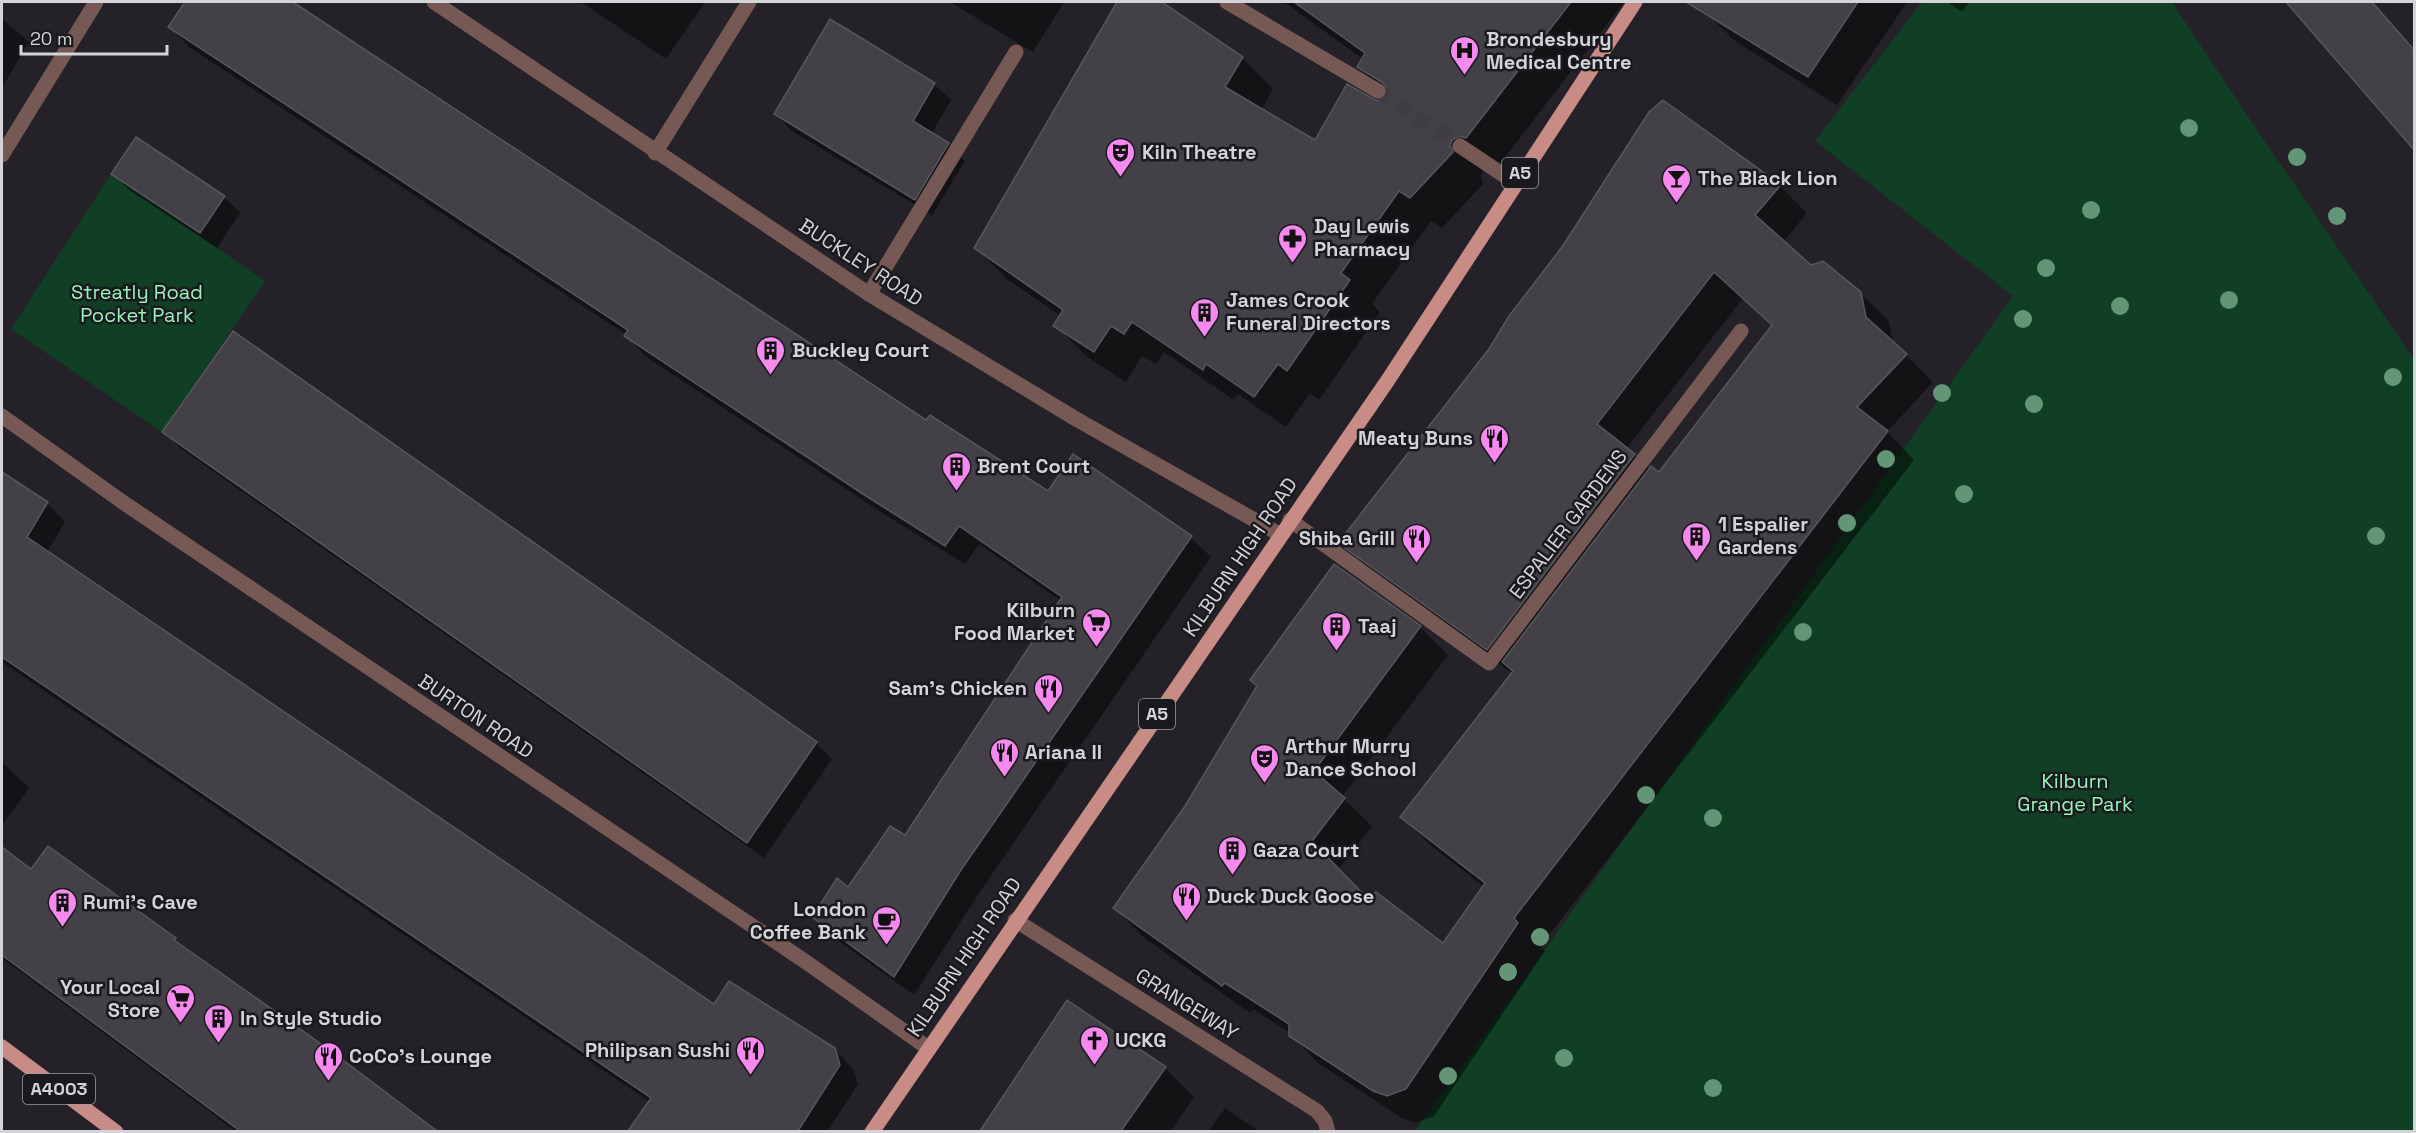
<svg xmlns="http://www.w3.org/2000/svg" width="2416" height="1133" font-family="'Space Grotesk',sans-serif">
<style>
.green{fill:#103f25}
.shadow{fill:#0007;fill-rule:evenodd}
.building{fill:#434147;stroke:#58565d;stroke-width:1.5}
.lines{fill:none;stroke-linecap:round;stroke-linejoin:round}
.minor-tunnel{stroke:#3e3d42;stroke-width:15;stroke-dasharray:15 8;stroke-linecap:butt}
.minor{stroke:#765855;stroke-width:15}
.major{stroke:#c98b85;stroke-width:15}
.tree{fill:#639577}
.labels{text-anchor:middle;stroke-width:5;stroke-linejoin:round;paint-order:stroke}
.shield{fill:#1a191e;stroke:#9c9ba0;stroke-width:1.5}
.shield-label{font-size:18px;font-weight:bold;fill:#d4d3d7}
.poi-label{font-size:20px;font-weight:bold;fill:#d4d3d7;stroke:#1a191e;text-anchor:start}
.street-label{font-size:20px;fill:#d4d3d7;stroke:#1a191e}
.park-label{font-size:20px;fill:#97f3b8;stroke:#1a191e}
</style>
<rect width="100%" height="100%" fill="#242228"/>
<g class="green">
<polygon points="1922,2 2172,2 2257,130 2414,359 2414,1131 1415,1131 2013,296 1815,141"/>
<polygon points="111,174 265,281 162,432 11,329"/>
</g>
<g class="shadow">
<polygon points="187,2 290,2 927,422 1048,493 1074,456 1191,538 1211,557 981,890 914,995 833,937 814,917 905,837 1061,601 979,544 965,564 887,516 645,356 627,335 189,47 170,27"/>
<polygon points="581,2 705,2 666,59"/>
<polygon points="950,2 1064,2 1033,52"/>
<polygon points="1119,2 1160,2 1242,58 1273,89 1261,110 1316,142 1388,97 1359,67 1363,59 1284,2 1624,2 1497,168 1492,167 1483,171 1481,178 1483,184 1442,228 1431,221 1372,304 1380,312 1319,400 1310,393 1286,427 1238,394 1234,400 1164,352 1156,364 1142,356 1126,382 1086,356 1055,325 1061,316 1007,279 976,248"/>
<polygon points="1712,2 1907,2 1837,105 1735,41 1705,12"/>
<polygon points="1947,2 1969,2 1962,12"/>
<polygon points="2288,2 2372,2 2414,50 2414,149"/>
<polygon points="2,19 29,42 2,88"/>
<polygon points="934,84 951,100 931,134 948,144 965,161 932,215 792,131 776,114"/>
<polygon points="113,174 224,197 240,213 217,248 129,190"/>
<path d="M1780,186l27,27 -24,29 28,24 49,27 29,28 4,22 40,39 -46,50 27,28 -374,487 5,4 -111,165 -18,7 -14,-5 -84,-55 -28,-30 -37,-24 -3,4 -108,-77 -27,-28 71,-101 148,-241 86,61 28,28 -106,142 30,29 -33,43 30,31 75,45 40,-58 -55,-43 -27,-27 111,-143 -138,-99 -28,-28zM1743,298l30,28 -113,148 -10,-4 -24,-21z"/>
<polygon points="164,432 816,743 832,759 764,858 180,448"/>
<polygon points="2,474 47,503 65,522 47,552 714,1006 834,1049 853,1069 858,1084 827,1132 630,1132 650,1102 2,662"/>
<polygon points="2,762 29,788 2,825"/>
<polygon points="2,848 32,871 49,848 439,1132 237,1132 2,958"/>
<polygon points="1067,1002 1165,1068 1194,1097 1170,1132 982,1132"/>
<polygon points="1225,1108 1260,1132 1208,1132"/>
</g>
<g class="building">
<polygon points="185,2 293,2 926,420 930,415 1048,491 1073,454 1192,536 961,870 894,977 812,917 837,878 848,887 890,826 905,835 1062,597 959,526 945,546 866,496 624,336 628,330 168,27"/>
<polygon points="1117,2 1162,2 1243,57 1225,87 1315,140 1347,84 1377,101 1386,96 1388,91 1383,83 1357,67 1365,53 1294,2 1571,2 1466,138 1460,136 1452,140 1450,146 1453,152 1410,198 1399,191 1341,273 1350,280 1287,371 1278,364 1254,397 1206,364 1203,370 1132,322 1124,334 1111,326 1094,352 1053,326 1063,310 974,248"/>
<polygon points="1686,2 1858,2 1808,77"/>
<polygon points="2286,2 2372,2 2415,51 2415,151"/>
<polygon points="830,19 935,83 913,121 949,143 915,200 774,114"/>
<polygon points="1663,100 1781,185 1755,215 1811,265 1823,261 1861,292 1866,317 1907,354 1857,407 1888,431 1514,918 1518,923 1406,1089 1387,1096 1373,1091 1289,1036 1289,1024 1225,983 1222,986 1113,908 1185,806 1257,686 1250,680 1334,564 1421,626 1314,771 1345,798 1312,841 1368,899 1376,892 1443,943 1485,883 1400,817 1513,671 1502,662 1651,466 1659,472 1772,325 1714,272 1597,424 1635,454 1487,650 1345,548 1349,543 1342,538 1489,349 1509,316 1562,247 1649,112"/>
<polygon points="136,137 225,196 200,233 111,174"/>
<polygon points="233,331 817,742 747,843 162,432"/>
<polygon points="2,472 48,502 27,537 714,1004 729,981 835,1048 840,1065 798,1131 628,1131 651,1098 2,657"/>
<polygon points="48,846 176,938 174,940 327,1048 437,1131 240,1131 2,955 2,847 31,869"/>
<polygon points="1067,1000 1166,1067 1121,1131 980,1131"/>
</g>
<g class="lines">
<polyline class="minor-tunnel" points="1378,91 1460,146"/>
<g class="minor">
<polyline points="434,2 869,294 1076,419 1281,535"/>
<polyline points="1227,2 1378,91"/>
<polyline points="1460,146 1514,182"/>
<polyline points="655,153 749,2"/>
<polyline points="2,155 96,2"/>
<polyline points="869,294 1016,52"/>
<polyline points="2,416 124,503 806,962 928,1048"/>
<polyline points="1290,520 1489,663 1741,331"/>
<polyline points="1015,920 1317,1111 1325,1121 1328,1132"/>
</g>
<g class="major">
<polyline points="2,1047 116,1132"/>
<polyline points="872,1132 1388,380 1635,2"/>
</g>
</g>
<g class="tree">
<circle cx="2189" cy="128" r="9"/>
<circle cx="2297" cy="157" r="9"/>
<circle cx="2091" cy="210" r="9"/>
<circle cx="2337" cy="216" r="9"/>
<circle cx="2046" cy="268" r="9"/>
<circle cx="2229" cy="300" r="9"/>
<circle cx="2120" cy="306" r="9"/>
<circle cx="2023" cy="319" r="9"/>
<circle cx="2393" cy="377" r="9"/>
<circle cx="1942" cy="393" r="9"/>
<circle cx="2034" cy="404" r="9"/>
<circle cx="1886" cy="459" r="9"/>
<circle cx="1964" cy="494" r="9"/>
<circle cx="1847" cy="523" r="9"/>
<circle cx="2376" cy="536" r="9"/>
<circle cx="1803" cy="632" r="9"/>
<circle cx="1646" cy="795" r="9"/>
<circle cx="1713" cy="818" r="9"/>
<circle cx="1540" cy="937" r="9"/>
<circle cx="1508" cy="972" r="9"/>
<circle cx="1564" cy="1058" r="9"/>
<circle cx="1448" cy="1076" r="9"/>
<circle cx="1713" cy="1088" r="9"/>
</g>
<defs>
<symbol id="hospital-pin" viewBox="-11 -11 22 30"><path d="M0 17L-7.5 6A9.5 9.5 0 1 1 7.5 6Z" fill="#f589ee" stroke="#1a191e"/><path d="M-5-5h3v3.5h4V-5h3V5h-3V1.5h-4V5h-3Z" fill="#111"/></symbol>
<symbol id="theatre-pin" viewBox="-11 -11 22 30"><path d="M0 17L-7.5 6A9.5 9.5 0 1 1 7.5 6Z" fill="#f589ee" stroke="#1a191e"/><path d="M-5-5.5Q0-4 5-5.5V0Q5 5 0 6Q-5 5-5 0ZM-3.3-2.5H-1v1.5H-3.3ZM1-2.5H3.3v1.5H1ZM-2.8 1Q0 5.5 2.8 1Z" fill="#111"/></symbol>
<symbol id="bar-pin" viewBox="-11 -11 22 30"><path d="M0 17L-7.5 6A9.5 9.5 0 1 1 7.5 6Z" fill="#f589ee" stroke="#1a191e"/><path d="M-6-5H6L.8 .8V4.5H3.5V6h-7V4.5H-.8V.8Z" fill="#111"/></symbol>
<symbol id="pharmacy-pin" viewBox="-11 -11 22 30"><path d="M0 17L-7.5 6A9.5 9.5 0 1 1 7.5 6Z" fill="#f589ee" stroke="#1a191e"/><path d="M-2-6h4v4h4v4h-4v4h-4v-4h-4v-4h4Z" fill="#111"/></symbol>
<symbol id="building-pin" viewBox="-11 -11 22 30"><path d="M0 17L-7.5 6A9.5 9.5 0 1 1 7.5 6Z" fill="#f589ee" stroke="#1a191e"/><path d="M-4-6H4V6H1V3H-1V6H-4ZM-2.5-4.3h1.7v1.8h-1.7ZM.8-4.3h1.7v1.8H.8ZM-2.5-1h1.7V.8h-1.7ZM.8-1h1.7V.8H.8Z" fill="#111"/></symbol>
<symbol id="restaurant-pin" viewBox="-11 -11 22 30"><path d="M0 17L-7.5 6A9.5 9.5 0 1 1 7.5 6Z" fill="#f589ee" stroke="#1a191e"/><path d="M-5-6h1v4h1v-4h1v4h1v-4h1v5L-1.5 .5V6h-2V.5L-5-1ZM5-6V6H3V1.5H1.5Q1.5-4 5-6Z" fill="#111"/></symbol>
<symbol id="supermarket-pin" viewBox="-11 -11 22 30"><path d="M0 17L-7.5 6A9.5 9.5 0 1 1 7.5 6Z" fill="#f589ee" stroke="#1a191e"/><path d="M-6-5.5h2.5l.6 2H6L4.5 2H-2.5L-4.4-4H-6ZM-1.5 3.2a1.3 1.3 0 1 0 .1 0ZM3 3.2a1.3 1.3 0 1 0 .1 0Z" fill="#111"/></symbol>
<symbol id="cafe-pin" viewBox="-11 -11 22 30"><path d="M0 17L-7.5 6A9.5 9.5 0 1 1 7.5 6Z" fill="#f589ee" stroke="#1a191e"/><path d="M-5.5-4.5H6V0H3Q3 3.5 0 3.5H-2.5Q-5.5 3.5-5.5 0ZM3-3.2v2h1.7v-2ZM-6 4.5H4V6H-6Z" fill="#111"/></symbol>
<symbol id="church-pin" viewBox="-11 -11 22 30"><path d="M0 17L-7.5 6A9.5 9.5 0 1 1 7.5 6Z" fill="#f589ee" stroke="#1a191e"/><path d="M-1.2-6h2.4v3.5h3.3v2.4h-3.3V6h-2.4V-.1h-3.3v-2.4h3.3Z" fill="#111"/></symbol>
</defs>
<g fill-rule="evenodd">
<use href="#hospital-pin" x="1448" y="34" width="33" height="45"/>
<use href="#theatre-pin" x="1104" y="136" width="33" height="45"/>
<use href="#bar-pin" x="1660" y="162" width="33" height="45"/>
<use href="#pharmacy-pin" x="1276" y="222" width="33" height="45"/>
<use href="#building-pin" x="1188" y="296" width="33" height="45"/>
<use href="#building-pin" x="754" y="334" width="33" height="45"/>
<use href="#restaurant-pin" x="1478" y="422" width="33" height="45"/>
<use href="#building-pin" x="940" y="450" width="33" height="45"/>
<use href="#building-pin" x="1680" y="520" width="33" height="45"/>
<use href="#restaurant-pin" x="1400" y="522" width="33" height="45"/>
<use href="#supermarket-pin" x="1080" y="606" width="33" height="45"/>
<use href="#building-pin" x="1320" y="610" width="33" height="45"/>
<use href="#restaurant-pin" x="1032" y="672" width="33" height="45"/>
<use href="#restaurant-pin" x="988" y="736" width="33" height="45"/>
<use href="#theatre-pin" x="1248" y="742" width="33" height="45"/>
<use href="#building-pin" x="1216" y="834" width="33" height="45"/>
<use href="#restaurant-pin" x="1170" y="880" width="33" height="45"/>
<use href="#building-pin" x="46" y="886" width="33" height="45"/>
<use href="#cafe-pin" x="870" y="904" width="33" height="45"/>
<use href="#supermarket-pin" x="164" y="982" width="33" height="45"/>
<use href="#building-pin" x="202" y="1002" width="33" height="45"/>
<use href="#church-pin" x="1078" y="1024" width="33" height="45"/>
<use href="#restaurant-pin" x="734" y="1034" width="33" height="45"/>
<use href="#restaurant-pin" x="312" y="1040" width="33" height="45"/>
</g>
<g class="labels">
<g class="shield">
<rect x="1502" y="158" width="36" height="30" rx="4.5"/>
<rect x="1139" y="699" width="36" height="30" rx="4.5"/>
<rect x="23" y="1074" width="72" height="30" rx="4.5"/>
</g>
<g class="shield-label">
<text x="1520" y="179">A5</text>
<text x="1157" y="720">A5</text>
<text x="59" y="1095">A4003</text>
</g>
<g class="poi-label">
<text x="1486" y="46">Brondesbury<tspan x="1486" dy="23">Medical Centre</tspan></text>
<text x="1142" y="159">Kiln Theatre</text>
<text x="1698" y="185">The Black Lion</text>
<text x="1314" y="233">Day Lewis<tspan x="1314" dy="23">Pharmacy</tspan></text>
<text x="1226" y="307">James Crook<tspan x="1226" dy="23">Funeral Directors</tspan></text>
<text x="792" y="357">Buckley Court</text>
<text x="1473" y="445" text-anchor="end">Meaty Buns</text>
<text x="977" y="473">Brent Court</text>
<text x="1718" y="531">1 Espalier<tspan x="1718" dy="23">Gardens</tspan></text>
<text x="1395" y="545" text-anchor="end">Shiba Grill</text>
<text x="1075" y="617" text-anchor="end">Kilburn<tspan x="1075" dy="23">Food Market</tspan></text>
<text x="1358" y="633">Taaj</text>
<text x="1027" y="695" text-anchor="end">Sam's Chicken</text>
<text x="1285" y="753">Arthur Murry<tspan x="1285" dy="23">Dance School</tspan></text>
<text x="1025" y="759">Ariana II</text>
<text x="1253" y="857">Gaza Court</text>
<text x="1207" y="903">Duck Duck Goose</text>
<text x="83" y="909">Rumi's Cave</text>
<text x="866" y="916" text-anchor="end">London<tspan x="866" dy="23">Coffee Bank</tspan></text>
<text x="160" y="994" text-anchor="end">Your Local<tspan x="160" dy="23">Store</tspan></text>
<text x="240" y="1025">In Style Studio</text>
<text x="1115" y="1047">UCKG</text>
<text x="730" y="1057" text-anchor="end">Philipsan Sushi</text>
<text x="349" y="1063">CoCo's Lounge</text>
</g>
<g class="street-label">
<text transform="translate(861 262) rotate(33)" y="7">BUCKLEY ROAD</text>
<text transform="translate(1568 524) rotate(-53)" y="7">ESPALIER GARDENS</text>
<text transform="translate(1240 557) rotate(-56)" y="7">KILBURN HIGH ROAD</text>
<text transform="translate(476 716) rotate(34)" y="7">BURTON ROAD</text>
<text transform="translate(964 957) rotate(-56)" y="7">KILBURN HIGH ROAD</text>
<text transform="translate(1187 1004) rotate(32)" y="7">GRANGEWAY</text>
</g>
<g class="park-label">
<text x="137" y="299">Streatly Road<tspan x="137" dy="23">Pocket Park</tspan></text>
<text x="2075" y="788">Kilburn<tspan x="2075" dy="23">Grange Park</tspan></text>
</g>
</g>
<rect width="2416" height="1133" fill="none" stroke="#d4d3d7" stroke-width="6"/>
<path d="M21 45v9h146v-9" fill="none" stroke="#d4d3d7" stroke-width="3"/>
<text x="30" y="45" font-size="18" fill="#d4d3d7" stroke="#1a191e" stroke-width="4.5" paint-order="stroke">20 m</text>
</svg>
